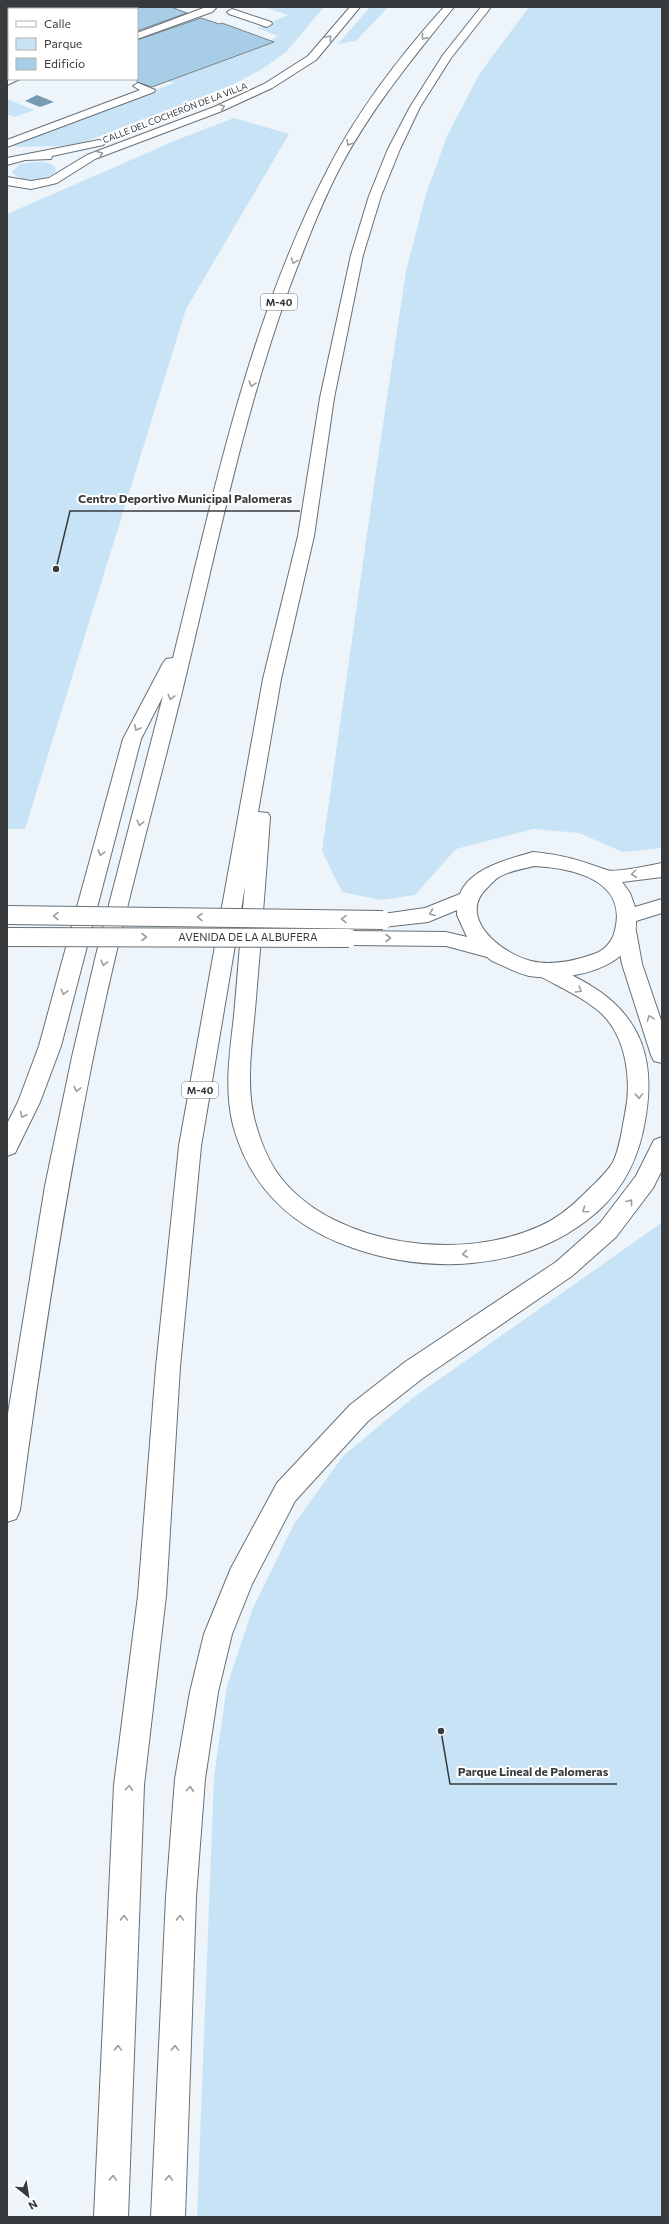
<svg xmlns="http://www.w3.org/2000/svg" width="669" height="2224" font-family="Commissioner,sans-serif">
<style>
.green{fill:#c7e3f5}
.water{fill:#779bb3}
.building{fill:#a8cee7;stroke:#7b8287}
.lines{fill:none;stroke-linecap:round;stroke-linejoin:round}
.street-casing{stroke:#697075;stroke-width:2}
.secondary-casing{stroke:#697075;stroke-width:2}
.primary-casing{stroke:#697075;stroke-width:2}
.highway-casing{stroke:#697075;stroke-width:2}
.street{fill:#fff;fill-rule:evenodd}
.secondary{fill:#fff;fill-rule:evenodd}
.primary{fill:#fff;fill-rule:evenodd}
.highway{fill:#fff;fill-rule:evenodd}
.primary-bridge-casing{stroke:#697075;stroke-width:20;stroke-linecap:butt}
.primary-bridge{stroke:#fff;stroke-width:18}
.oneway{stroke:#9c9d9e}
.labels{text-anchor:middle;stroke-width:4;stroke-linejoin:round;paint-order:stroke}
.far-street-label{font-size:9px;fill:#383b3d;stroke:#fff}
.shield{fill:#fff;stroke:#747677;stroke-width:1}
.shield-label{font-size:10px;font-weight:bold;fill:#383b3d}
.street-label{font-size:11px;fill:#383b3d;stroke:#fff}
.leader{fill:none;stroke:#383b3d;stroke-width:1.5}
.callout-dot{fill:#383b3d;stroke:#fff;stroke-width:1.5}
.callout-label{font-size:12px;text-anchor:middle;font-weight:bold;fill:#383b3d;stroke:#fff;stroke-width:4;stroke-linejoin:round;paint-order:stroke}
</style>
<rect width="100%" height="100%" fill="#edf5fb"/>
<g class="green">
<polygon points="263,7 324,7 286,52 264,68 232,85 84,142 63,146 15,147 12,145 174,83 168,81 261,46 278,36 257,28 288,15"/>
<polygon points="370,7 388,7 356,41 338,44"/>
<polygon points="529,7 662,7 662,848 623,852 579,833 533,829 456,849 415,895 381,900 342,892 322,851 374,485 406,271 426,194 447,136 480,73"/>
<polygon points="7,99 34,110 15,117 7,114"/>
<polygon points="234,118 289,134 186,309 25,829 7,829 7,214 179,139"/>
<path d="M34,162c8,0 20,-1 22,9 -8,10 -36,13 -44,1l8,-8z"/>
<polygon points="662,1218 662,2217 197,2217 214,1777 227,1686 253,1608 294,1524 343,1456 414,1397 660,1224"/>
</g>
<polygon class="water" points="37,95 54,102 40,107 25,101"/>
<g class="building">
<polygon points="137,7 171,7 187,13 137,31"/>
<polygon points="201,18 219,24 222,23 274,42 152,87 137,82 137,40"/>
</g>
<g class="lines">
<defs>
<g id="street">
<polygon points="206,7 217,7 212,12 137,39 137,33"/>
<polygon points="232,9 271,22 272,24 267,27 229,14 227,12"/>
<polygon points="7,78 20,79 7,85"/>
<polygon points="138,83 155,90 154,92 7,147 7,140 140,90 133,86"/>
</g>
<g id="secondary">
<polygon points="350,7 360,7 316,60 272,88 222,111 95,159 57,183 31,189 7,185 7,177 31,181 49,178 87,155 214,107 264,84 308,56"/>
<polygon points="99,140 103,141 105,143 103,145 52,156 51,159 25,160 7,165 7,158"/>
</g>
<path id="primary" d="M533,852c31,3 46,8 74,18 6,3 46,-5 55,-7v14l-40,5 8,11 5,14 27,-8v14l-26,8c2,49 -71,61 -107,55 -12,-3 -25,-10 -37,-15l-5,-4 -41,-11 -97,-1 -7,-2 -3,-5 3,-5 7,-2 97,1 21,5 -10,-22v-5l-29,12 -45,5 -7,-2 -3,-5 3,-5 49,-7 35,-14c10,-26 49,-35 73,-42zM534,866c37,2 94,13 81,64 -2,11 -11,21 -21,24 -20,7 -42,12 -63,7 -29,-7 -76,-44 -43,-74 3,-3 7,-8 11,-10 10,-6 24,-8 35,-11z"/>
<g id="highway">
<path d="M444,7h10c-40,50 -80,98 -111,155 -21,39 -37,82 -53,124 -48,132 -75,270 -108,406 -31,124 -65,246 -90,371 -30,148 -52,297 -72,447l-4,9 -9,3v-102l38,-234 27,-129 24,-102 67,-259 -22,43 -80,307 -21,56 -22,45 -3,6 -8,3v-32l11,-22 21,-56 84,-307 40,-76 3,-4 7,-1c41,-165 76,-339 156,-491 30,-58 71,-111 115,-160z"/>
<path d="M481,7h10l-40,51 -31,49 -20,42 -19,47 -18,59 -29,143 -20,138 -33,143 -23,133 10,1 2,4c-4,60 -9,121 -14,181 -3,41 -12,87 0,127 5,18 14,39 25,53 55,69 182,84 259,48 16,-7 31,-19 43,-31 10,-10 23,-21 30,-33 7,-14 9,-33 12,-48 7,-33 2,-76 -24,-101 -18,-16 -42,-26 -63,-38l-3,-5 3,-5 7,-2c13,3 24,11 36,17 63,34 77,83 62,151 -8,37 -26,67 -57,90 -66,50 -158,53 -233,27 -61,-21 -103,-60 -120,-123 -9,-36 -3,-74 1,-109 4,-43 7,-87 11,-130l-44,260 -21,221 -14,229 -22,189 -16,432h-34l20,-432 24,-189 18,-229 23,-221 84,-467 35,-143 22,-138 31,-143 18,-59 19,-47 22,-42 33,-52z"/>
<polygon points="626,924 633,926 636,931 642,964 662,1023 662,1063 654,1061 651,1055 622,964 616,931 619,926"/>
<polygon points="662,1137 662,1170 653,1188 616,1237 572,1276 423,1378 368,1421 295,1501 252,1584 232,1634 218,1692 205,1779 196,1897 185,2217 151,2217 166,1897 175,1779 190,1692 204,1634 231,1568 277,1483 350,1405 405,1362 556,1262 600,1223 636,1176 654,1140"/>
</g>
</defs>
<use href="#street" class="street-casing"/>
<use href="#secondary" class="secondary-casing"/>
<use href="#primary" class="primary-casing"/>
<use href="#highway" class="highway-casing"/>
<use href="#street" class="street"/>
<use href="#secondary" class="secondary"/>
<use href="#primary" class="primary"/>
<use href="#highway" class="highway"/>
<defs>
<g id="primary-bridge">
<polyline points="7,915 383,920"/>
<polyline points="7,937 349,938"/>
</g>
</defs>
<use href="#primary-bridge" class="primary-bridge-casing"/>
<use href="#primary-bridge" class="primary-bridge"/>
</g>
<defs><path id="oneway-chevron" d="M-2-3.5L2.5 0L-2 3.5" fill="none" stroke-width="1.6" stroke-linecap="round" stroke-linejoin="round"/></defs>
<g class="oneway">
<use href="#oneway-chevron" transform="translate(424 37) rotate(129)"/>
<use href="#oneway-chevron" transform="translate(329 38) rotate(-50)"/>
<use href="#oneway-chevron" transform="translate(222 107) rotate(-22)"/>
<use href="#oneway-chevron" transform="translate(349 143) rotate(122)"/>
<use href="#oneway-chevron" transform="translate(100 154) rotate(-21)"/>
<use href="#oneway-chevron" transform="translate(294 261) rotate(110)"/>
<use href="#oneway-chevron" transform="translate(252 384) rotate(106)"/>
<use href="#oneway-chevron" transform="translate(171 697) rotate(104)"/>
<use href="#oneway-chevron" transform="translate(137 728) rotate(118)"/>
<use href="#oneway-chevron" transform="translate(140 823) rotate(104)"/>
<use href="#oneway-chevron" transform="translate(101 853) rotate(105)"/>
<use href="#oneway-chevron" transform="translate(634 874) rotate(173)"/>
<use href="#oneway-chevron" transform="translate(432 913) rotate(159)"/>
<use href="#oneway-chevron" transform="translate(56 916) rotate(-179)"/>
<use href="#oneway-chevron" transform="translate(200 917) rotate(-179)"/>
<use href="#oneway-chevron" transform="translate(344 919) rotate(-179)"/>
<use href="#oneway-chevron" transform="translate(144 937)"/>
<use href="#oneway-chevron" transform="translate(388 938)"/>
<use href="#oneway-chevron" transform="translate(104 963) rotate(104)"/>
<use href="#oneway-chevron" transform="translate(579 990) rotate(30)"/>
<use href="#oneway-chevron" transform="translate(64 992) rotate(104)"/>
<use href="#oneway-chevron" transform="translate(650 1018) rotate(-109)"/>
<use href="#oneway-chevron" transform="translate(77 1089) rotate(102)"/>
<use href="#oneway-chevron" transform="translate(639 1096) rotate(88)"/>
<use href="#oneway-chevron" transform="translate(23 1115) rotate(115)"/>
<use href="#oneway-chevron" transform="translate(630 1202) rotate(-52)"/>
<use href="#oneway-chevron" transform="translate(585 1210) rotate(145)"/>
<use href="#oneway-chevron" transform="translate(465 1254) rotate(174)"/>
<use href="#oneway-chevron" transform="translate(129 1788) rotate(-86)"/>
<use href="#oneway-chevron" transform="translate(190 1789) rotate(-86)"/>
<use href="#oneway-chevron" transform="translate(124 1918) rotate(-88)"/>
<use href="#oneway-chevron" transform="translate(180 1918) rotate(-88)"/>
<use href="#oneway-chevron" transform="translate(118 2048) rotate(-88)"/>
<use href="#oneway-chevron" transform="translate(175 2048) rotate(-88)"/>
<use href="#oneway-chevron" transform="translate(113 2178) rotate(-88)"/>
<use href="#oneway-chevron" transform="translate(169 2178) rotate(-88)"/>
</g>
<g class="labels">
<g class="far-street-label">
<text transform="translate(175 113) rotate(-21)" y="3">CALLE DEL COCHERÓN DE LA VILLA</text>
</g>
<g class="shield">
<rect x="261" y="294" width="36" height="16" rx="3"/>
<rect x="182" y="1082" width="36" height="16" rx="3"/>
</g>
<g class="shield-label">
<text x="279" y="306">M-40</text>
<text x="200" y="1094">M-40</text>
</g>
<g class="street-label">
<text x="248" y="941">AVENIDA DE LA ALBUFERA</text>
</g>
</g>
<path class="leader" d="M56 569L70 511H300M441 1731L450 1784H617"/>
<g class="callout-dot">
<circle cx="56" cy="569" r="4"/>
<circle cx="441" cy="1731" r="4"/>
</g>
<g class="callout-label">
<text x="185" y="503">Centro Deportivo Municipal Palomeras</text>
<text x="533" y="1776">Parque Lineal de Palomeras</text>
</g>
<rect width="669" height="2224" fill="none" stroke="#383b3d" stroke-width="16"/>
<rect x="8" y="8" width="130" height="72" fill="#ffffff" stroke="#afb1b1"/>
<rect x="16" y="21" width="20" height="6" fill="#ffffff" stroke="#afb1b1"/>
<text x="44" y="28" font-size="12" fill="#383b3d">Calle</text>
<rect x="16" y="38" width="20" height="12" fill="#c7e3f5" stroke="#afb1b1"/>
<text x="44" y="48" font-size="12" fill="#383b3d">Parque</text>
<rect x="16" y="58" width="20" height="12" fill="#a8cee7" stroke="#afb1b1"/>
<text x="44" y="68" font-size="12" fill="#383b3d">Edificio</text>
<g transform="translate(28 2196) rotate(150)" stroke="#ffffff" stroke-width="3" paint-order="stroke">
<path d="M0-3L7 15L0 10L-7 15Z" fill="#383b3d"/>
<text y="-6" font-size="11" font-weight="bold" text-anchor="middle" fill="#383b3d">N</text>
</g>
</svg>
